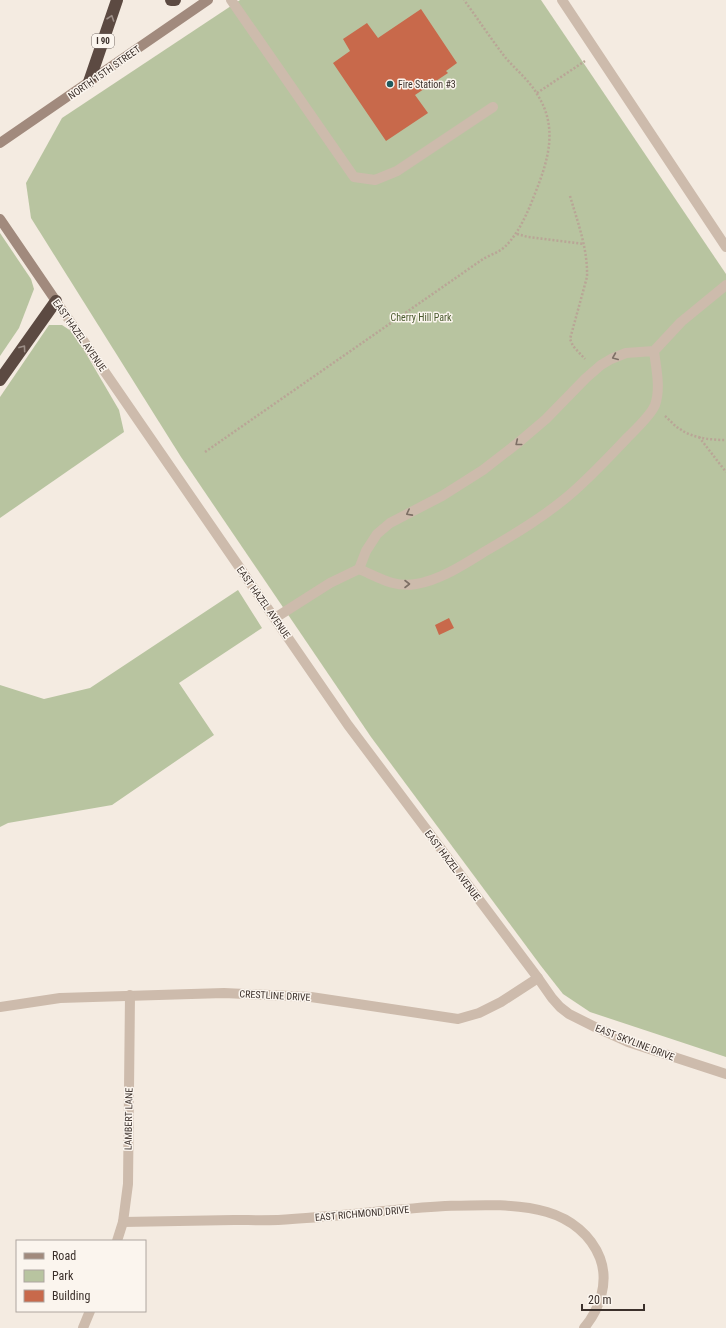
<svg xmlns="http://www.w3.org/2000/svg" width="726" height="1328" font-family="'Roboto Condensed',sans-serif">
<style>
.green{fill:#b8c4a0}
.building{fill:#c8694b}
.lines{fill:none;stroke-linecap:round;stroke-linejoin:round}
.path{stroke:#b9a596;stroke-width:2.5;stroke-dasharray:2 2;stroke-linecap:butt}
.service{stroke:#cdbbac;stroke-width:10}
.minor{stroke:#cdbbac;stroke-width:10}
.secondary{stroke:#a18a7d;stroke-width:10}
.motorway{stroke:#5c4a42;stroke-width:12}
.oneway{stroke:#9c8e87}
.oneway2{stroke:#7d6f65}
.poi-dot{fill:#1f5a5e;stroke:#fbf5ee;stroke-width:1.5}
.labels{text-anchor:middle;stroke-width:3;stroke-linejoin:round;paint-order:stroke}
.shield{fill:#fbf5ee;stroke:#756b66;stroke-width:1}
.shield-label{font-size:9px;font-weight:bold;fill:#3b302b}
.street-label{font-size:10px;fill:#3b302b;stroke:#fbf5ee}
.poi-label{font-size:10px;fill:#3b302b;stroke:#fbf5ee;text-anchor:start}
.park-label{font-size:10px;fill:#4a5a2e;stroke:#fbf5ee}
</style>
<rect width="100%" height="100%" fill="#f4ebe1"/>
<g class="green">
<polygon points="240,0 541,0 726,274 726,1057 590,1012 563,994 541,966 371,737 181,457 31,218 26,183 62,118"/>
<polygon points="0,233 31,279 34,289 19,328 0,356"/>
<polygon points="49,325 62,325 74,333 119,410 124,432 0,518 0,397"/>
<polygon points="238,590 262,628 179,683 214,735 112,805 8,823 0,827 0,685 44,699 90,688"/>
</g>
<g class="building">
<polygon points="421,9 457,63 446,71 448,73 415,95 428,113 386,141 333,63 350,51 343,39 367,23 378,38"/>
<polygon points="449,618 454,628 439,635 435,625"/>
</g>
<g class="lines">
<g class="path">
<polyline points="537,93 585,61"/>
<path d="M570,196c8,27 18,54 17,81l-17,62 3,7 12,13"/>
<polyline points="517,234 528,237 584,244"/>
<path d="M665,416c5,4 9,10 15,13 12,9 31,11 46,11"/>
<polyline points="699,437 726,472"/>
<path d="M205,452l278,-193c5,-3 11,-5 16,-8 16,-9 29,-39 35,-55 14,-35 25,-68 3,-102 -8,-14 -22,-25 -32,-37 -14,-18 -27,-38 -41,-57"/>
</g>
<g class="service">
<polyline points="231,0 354,177 375,180 397,171 493,107"/>
<polyline points="562,0 726,247"/>
<path d="M654,351c2,17 7,37 1,54 -4,10 -19,24 -27,32 -17,18 -35,37 -54,54 -27,24 -59,43 -90,61 -21,13 -44,28 -68,32 -22,4 -38,-7 -57,-15l7,-18 11,-17 13,-11 52,-27 41,-26 36,-28 27,-23 40,-41 15,-13 10,-6 15,-6 28,-2 27,-29 45,-37"/>
<polyline points="275,618 330,583 359,569"/>
</g>
<g class="minor">
<polyline points="56,301 348,725 538,978 552,998 560,1007 569,1014 595,1027 628,1042 726,1074"/>
<polyline points="0,1007 60,998 224,993 311,997 458,1019 479,1013 501,1002 538,978"/>
<path d="M123,1222c37,-1 74,-1 111,-2 19,0 39,1 58,-1 51,-3 102,-10 153,-13 32,-1 72,-3 102,6 24,7 44,23 53,46 9,24 0,51 -16,70"/>
<polyline points="117,1241 123,1222 128,1184 130,995"/>
<polyline points="83,1328 90,1311"/>
</g>
<g class="secondary">
<polyline points="0,143 208,0"/>
<polyline points="0,219 56,301"/>
</g>
<g class="motorway">
<polyline points="171,0 175,0"/>
<polyline points="89,82 117,0"/>
<polyline points="0,380 56,301"/>
</g>
</g>
<defs><path id="oneway-chevron" d="M-2-3.5L2.5 0L-2 3.5" fill="none" stroke-width="1.6" stroke-linecap="round" stroke-linejoin="round"/></defs>
<g class="oneway">
<use href="#oneway-chevron" transform="translate(111 18) rotate(-71)"/>
<use href="#oneway-chevron" transform="translate(23 348) rotate(-54)"/>
</g>
<g class="oneway2">
<use href="#oneway-chevron" transform="translate(615 357) rotate(157)"/>
<use href="#oneway-chevron" transform="translate(518 443) rotate(141)"/>
<use href="#oneway-chevron" transform="translate(409 513) rotate(152)"/>
<use href="#oneway-chevron" transform="translate(407 584)"/>
</g>
<circle class="poi-dot" cx="390" cy="84" r="4"/>
<g class="labels">
<rect class="shield" x="92" y="34" width="22" height="14" rx="3"/>
<g class="shield-label">
<text x="103" y="44">I 90</text>
</g>
<g class="street-label">
<text transform="translate(104 72) rotate(-35)" y="4">NORTH 15TH STREET</text>
<text transform="translate(80 335) rotate(55)" y="4">EAST HAZEL AVENUE</text>
<text transform="translate(264 602) rotate(55)" y="4">EAST HAZEL AVENUE</text>
<text transform="translate(453 865) rotate(53)" y="4">EAST HAZEL AVENUE</text>
<text transform="translate(275 995) rotate(3)" y="4">CRESTLINE DRIVE</text>
<text transform="translate(635 1042) rotate(21)" y="4">EAST SKYLINE DRIVE</text>
<text transform="translate(128 1119) rotate(-89)" y="4">LAMBERT LANE</text>
<text transform="translate(362 1213) rotate(-5)" y="4">EAST RICHMOND DRIVE</text>
</g>
<g class="poi-label">
<text x="398" y="88">Fire Station #3</text>
</g>
<g class="park-label">
<text x="421" y="321">Cherry Hill Park</text>
</g>
</g>
<rect x="16" y="1240" width="130" height="72" fill="#fbf5ee" stroke="#aea6a0"/>
<rect x="24" y="1253" width="20" height="6" fill="#a18a7d" stroke="#aea6a0"/>
<text x="52" y="1260" font-size="12" fill="#3b302b">Road</text>
<rect x="24" y="1270" width="20" height="12" fill="#b8c4a0" stroke="#aea6a0"/>
<text x="52" y="1280" font-size="12" fill="#3b302b">Park</text>
<rect x="24" y="1290" width="20" height="12" fill="#c8694b" stroke="#aea6a0"/>
<text x="52" y="1300" font-size="12" fill="#3b302b">Building</text>
<path d="M582 1304v6h62v-6" fill="none" stroke="#3b302b" stroke-width="2"/>
<text x="588" y="1304" font-size="12" fill="#3b302b" stroke="#fbf5ee" stroke-width="3" paint-order="stroke">20 m</text>
</svg>
